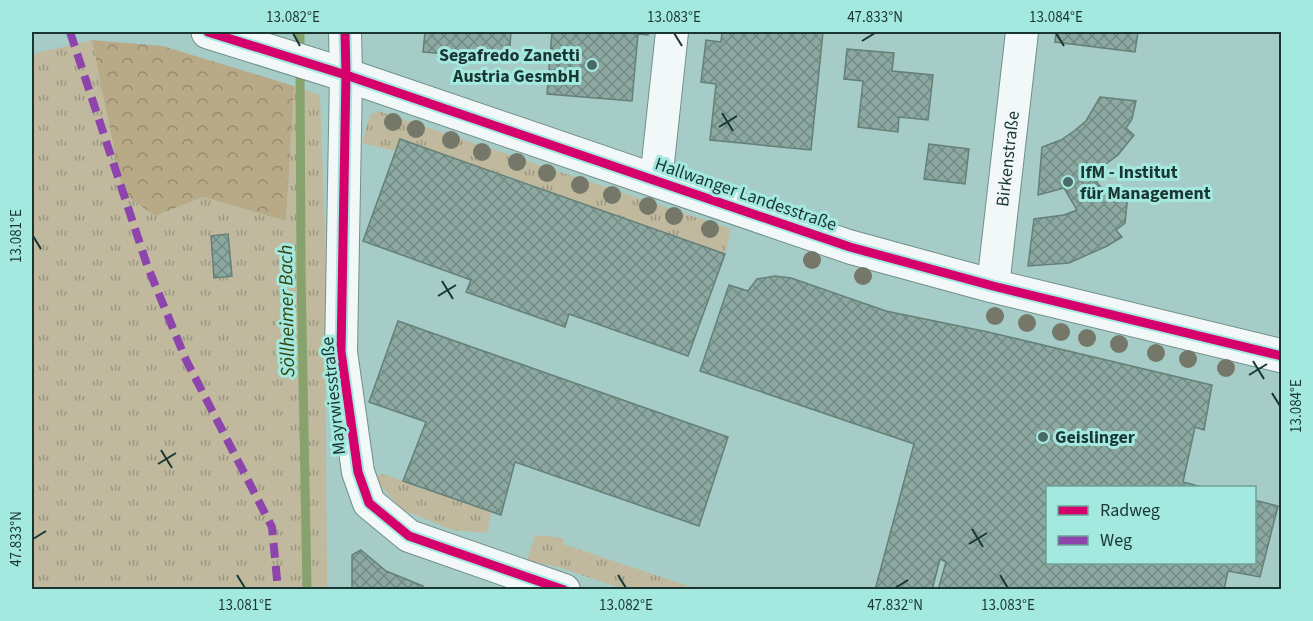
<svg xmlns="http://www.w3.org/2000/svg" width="1313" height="621" font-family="'Source Sans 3',sans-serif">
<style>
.grass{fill:url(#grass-tufts)}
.forest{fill:url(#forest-crowns)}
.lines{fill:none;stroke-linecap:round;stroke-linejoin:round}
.stream{stroke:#86a36d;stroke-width:9}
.building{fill:url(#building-cross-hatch);stroke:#648079;stroke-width:1.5}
.minor-casing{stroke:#71908c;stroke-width:34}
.tertiary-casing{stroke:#71908c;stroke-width:35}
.minor{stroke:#f2f7f7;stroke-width:32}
.tertiary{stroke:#f2f7f7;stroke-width:33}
.quiet{stroke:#8e44ad;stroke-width:8;stroke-dasharray:15 8;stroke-linecap:butt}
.cycleway-casing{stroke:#a4e9df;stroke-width:13}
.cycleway{stroke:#d6006c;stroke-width:9}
.tree{fill:#757868}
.ticks{fill:none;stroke:#1a3633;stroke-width:2}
.poi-dot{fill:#4b6a67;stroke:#a4e9df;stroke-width:2}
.labels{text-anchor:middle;stroke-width:6;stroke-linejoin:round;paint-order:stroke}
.poi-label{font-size:18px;font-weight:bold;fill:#1a3633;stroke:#a4e9df;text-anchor:start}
.street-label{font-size:18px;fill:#1a3633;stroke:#a4e9df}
.water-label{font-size:20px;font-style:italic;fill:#374710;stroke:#a4e9df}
.neatline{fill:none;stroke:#1a3633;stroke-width:2}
.ticks-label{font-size:15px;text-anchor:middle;fill:#1a3633}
</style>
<defs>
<pattern id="grass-tufts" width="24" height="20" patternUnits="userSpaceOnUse" patternTransform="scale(1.5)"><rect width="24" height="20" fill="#c0b99e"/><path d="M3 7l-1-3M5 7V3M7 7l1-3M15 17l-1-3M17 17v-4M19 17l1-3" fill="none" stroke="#9b9781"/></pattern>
<pattern id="forest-crowns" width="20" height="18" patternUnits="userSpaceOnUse" patternTransform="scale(1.5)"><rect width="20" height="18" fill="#b9aa87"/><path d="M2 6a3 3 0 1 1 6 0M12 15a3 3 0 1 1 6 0" fill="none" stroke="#968b6f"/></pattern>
<pattern id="building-cross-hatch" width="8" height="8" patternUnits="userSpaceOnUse" patternTransform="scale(1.5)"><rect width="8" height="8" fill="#8ca8a1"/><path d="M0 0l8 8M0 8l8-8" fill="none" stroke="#728a84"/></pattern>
</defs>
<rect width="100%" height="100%" fill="#a6ccc7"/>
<g class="grass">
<polygon points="92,40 123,193 155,216 203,197 286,221 294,86 320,95 325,231 327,589 32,589 32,54"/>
<polygon points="378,111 731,229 725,254 400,139 395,151 362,143 370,115"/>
<polygon points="383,474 491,512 487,533 452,530 401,509 374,478"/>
<polygon points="535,535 564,538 563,544 697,589 623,589 558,567 527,561"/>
</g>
<polygon class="forest" points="92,40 163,46 294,86 286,221 203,197 155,216 123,193"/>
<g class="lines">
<g class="stream">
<polyline points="300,32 300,53"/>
<polyline points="300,67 301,271 307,590"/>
</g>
</g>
<g class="building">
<polygon points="425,32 511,32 509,59 423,52"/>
<polygon points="552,32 648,32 648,35 638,34 632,101 547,94"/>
<polygon points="722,32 823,32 811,150 710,140 716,84 701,82 706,40 721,42"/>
<polygon points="1056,32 1138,32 1135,52 1055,42"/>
<polygon points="847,49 894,53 892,71 933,75 928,120 899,117 898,132 858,127 863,81 844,79"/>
<polygon points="1100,97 1136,101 1132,119 1126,128 1134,135 1118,155 1091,175 1104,191 1128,194 1125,223 1116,230 1122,237 1107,246 1069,263 1028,266 1034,219 1064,215 1077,210 1064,188 1038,195 1042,147 1061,140 1074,131 1086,121"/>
<polygon points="400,139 725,254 688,356 569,314 565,327 466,292 471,280 363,241"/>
<polygon points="929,144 969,149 965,184 924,179"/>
<polygon points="228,234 232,276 214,278 211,236"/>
<polygon points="775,276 791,278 886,311 988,332 1212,385 1204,430 1195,427 1183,482 1206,488 1048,488 1048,562 1254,562 1254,500 1278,506 1260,577 1228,571 1224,590 938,590 946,562 940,559 932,590 875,590 914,444 700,371 729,285 748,291 757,279"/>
<polygon points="398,321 728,437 699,526 515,462 501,515 403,481 426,422 369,402"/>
<polygon points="361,550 386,571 423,586 422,590 352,590 352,555"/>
</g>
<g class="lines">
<defs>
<g id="minor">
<polyline points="345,32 346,75 341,352 358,472 369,503 409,536 564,590"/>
<polyline points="656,181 672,32"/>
<path id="s1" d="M993,286l29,-254"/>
</g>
<polyline id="tertiary" points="208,32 346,75 850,247 993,286 1282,356"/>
</defs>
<use href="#minor" class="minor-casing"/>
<use href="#tertiary" class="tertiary-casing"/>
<use href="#minor" class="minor"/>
<use href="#tertiary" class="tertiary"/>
<polyline class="quiet" points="70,32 147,265 186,360 272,527 278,590"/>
<defs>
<g id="cycleway">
<polyline points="208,32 346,75 850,247 993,286 1282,356"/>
<polyline points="345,32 346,75 341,352 358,472 369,503 409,536 564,590"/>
</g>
</defs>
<use href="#cycleway" class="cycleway-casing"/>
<use href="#cycleway" class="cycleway"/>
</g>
<g class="tree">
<circle cx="393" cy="122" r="9"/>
<circle cx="416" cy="129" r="9"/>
<circle cx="451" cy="140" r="9"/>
<circle cx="482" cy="152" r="9"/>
<circle cx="517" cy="162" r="9"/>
<circle cx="547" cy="173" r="9"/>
<circle cx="580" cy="185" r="9"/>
<circle cx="612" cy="195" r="9"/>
<circle cx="648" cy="206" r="9"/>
<circle cx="674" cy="216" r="9"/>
<circle cx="710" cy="229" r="9"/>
<circle cx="812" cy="260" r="9"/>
<circle cx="863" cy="276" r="9"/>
<circle cx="995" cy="316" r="9"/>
<circle cx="1027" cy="323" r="9"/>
<circle cx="1061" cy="332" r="9"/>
<circle cx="1087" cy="338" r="9"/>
<circle cx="1119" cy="344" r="9"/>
<circle cx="1156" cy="353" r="9"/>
<circle cx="1188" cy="359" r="9"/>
<circle cx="1226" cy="368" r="9"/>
</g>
<path class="ticks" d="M293,33l7,13M674,33l8,13M1056,33l8,13M862,41l13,-8M722,113l11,18M719,127l18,-11M33,236l8,13M442,281l11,18M438,296l18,-11M1253,361l11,18M1249,375l18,-11M1272,393l8,13M161,450l11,18M158,464l18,-11M972,529l11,18M33,539l13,-8M969,544l18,-11M237,575l8,13M618,575l8,13M1000,575l8,13M895,588l13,-8"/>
<g class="poi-dot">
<circle cx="592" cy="65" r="6"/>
<circle cx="1068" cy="182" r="6"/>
<circle cx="1043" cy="437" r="6"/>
</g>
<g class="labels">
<g class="poi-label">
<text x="580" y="61" text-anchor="end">Segafredo Zanetti<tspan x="580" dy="21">Austria GesmbH</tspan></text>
<text x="1080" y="178">IfM - Institut<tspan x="1080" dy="21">für Management</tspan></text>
<text x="1055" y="443">Geislinger</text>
</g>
<g class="street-label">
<text dy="6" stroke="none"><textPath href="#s1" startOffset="128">Birkenstraße</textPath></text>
<text transform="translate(746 194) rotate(19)" y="6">Hallwanger Landesstraße</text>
<text transform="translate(333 396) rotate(-96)" y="6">Mayrwiesstraße</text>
</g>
<g class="water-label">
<text transform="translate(286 311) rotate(-91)" y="7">Söllheimer Bach</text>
</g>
</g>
<rect width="1313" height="621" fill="none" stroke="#a4e9df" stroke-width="66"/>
<rect x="1046" y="486" width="210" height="78" fill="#a4e9df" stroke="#6da19a" stroke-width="1.5"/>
<rect x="1058" y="506" width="30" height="9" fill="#d6006c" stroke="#6da19a" stroke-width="1.5"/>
<text x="1100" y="516" font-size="18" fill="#1a3633">Radweg</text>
<rect x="1058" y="536" width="30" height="9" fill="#8e44ad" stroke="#6da19a" stroke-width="1.5"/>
<text x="1100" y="546" font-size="18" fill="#1a3633">Weg</text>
<rect x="33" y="33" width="1247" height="555" class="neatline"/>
<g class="ticks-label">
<text x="293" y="22">13.082°E</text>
<text x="674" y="22">13.083°E</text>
<text x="875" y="22">47.833°N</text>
<text x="1056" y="22">13.084°E</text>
<text transform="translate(16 236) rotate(-90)" y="5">13.081°E</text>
<text transform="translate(1296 406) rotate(-90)" y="5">13.084°E</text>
<text transform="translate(16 539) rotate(-90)" y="5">47.833°N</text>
<text x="245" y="610">13.081°E</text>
<text x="626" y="610">13.082°E</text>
<text x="895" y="610">47.832°N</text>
<text x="1008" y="610">13.083°E</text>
</g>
</svg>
